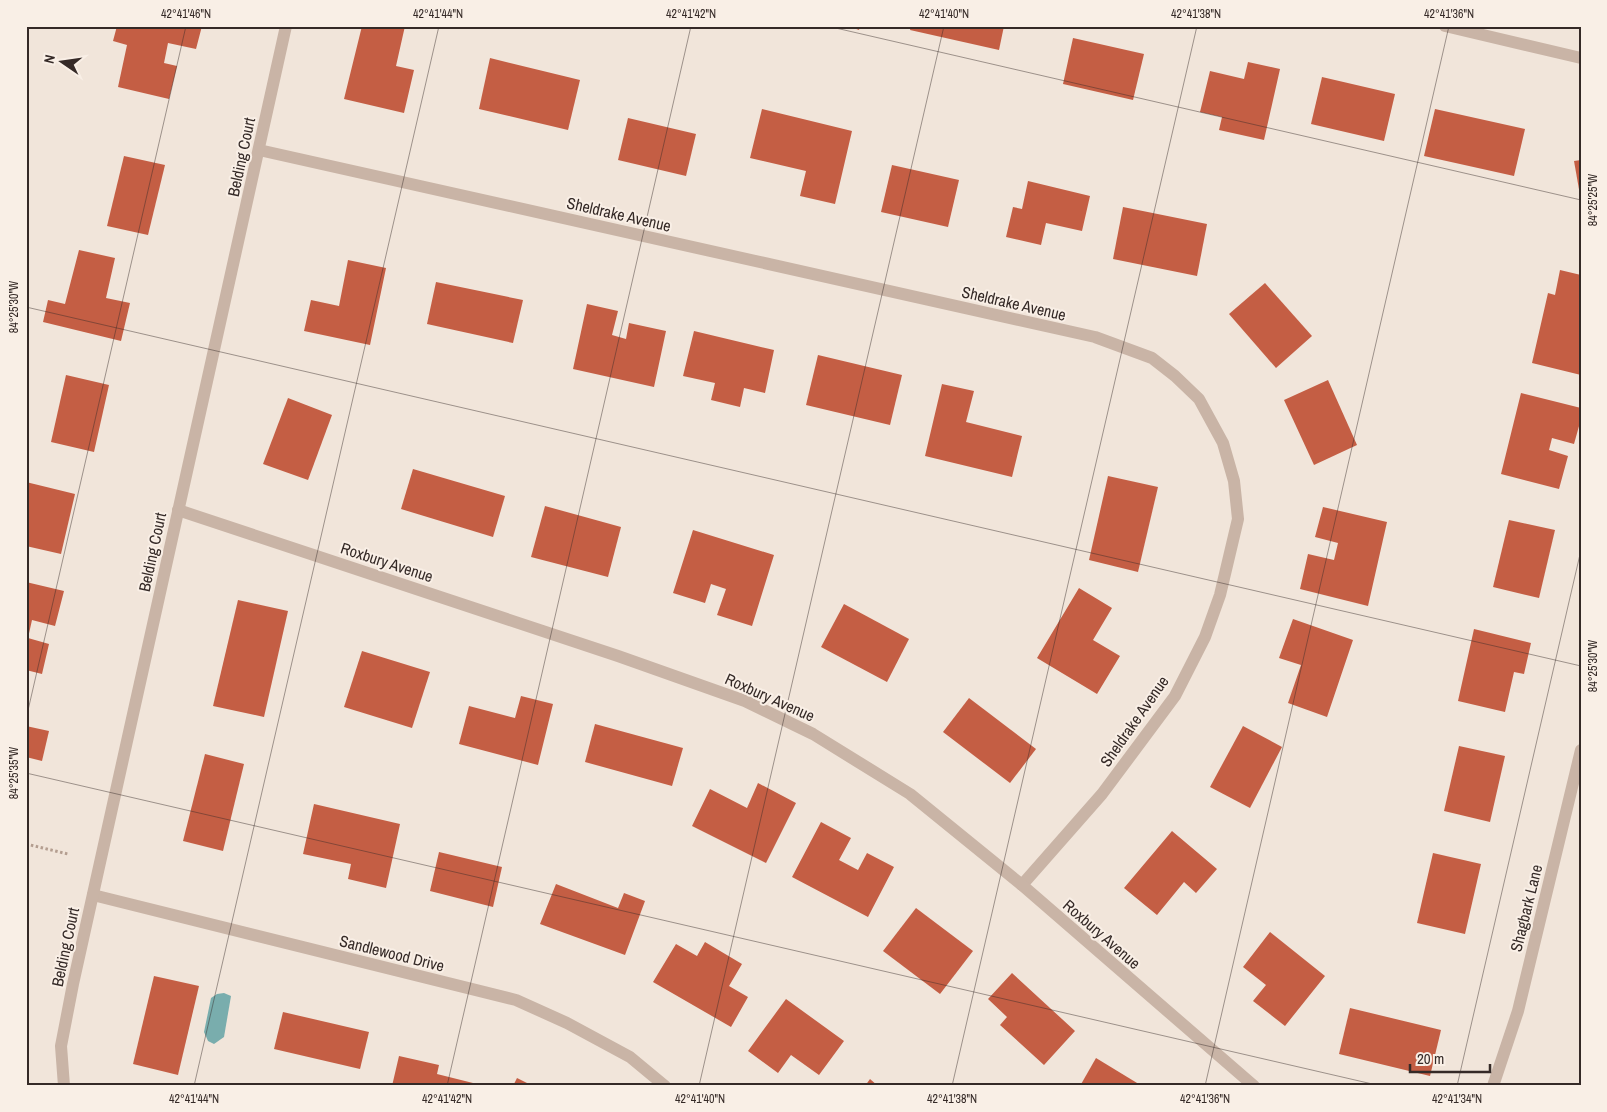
<svg xmlns="http://www.w3.org/2000/svg" width="1607" height="1112" font-family="'Archivo Narrow',sans-serif">
<style>
.water{fill:#79adad}
.building{fill:#c45e44}
.lines{fill:none;stroke-linecap:round;stroke-linejoin:round}
.path{stroke:#b49e90;stroke-width:3;stroke-dasharray:2.5 2.5;stroke-linecap:butt}
.street{stroke:#c9b4a6;stroke-width:12}
.ticks{fill:none;stroke:#352a27;stroke-width:1;stroke-opacity:0.45}
.labels{text-anchor:middle;stroke-width:4;stroke-linejoin:round;paint-order:stroke}
.street-label{font-size:16px;fill:#352a27;stroke:#f9efe6}
.neatline{fill:none;stroke:#352a27;stroke-width:2}
.ticks-label{font-size:12px;text-anchor:middle;fill:#352a27}
</style>
<rect width="100%" height="100%" fill="#f1e5da"/>
<polygon class="water" points="224,993 231,996 224,1037 214,1044 208,1041 204,1032 211,998 217,994"/>
<g class="building">
<polygon points="117,26 202,26 196,49 168,43 164,63 177,66 169,99 118,87 127,45 113,41"/>
<polygon points="362,26 405,26 396,66 414,70 404,113 344,99"/>
<polygon points="848,26 860,26 859,30"/>
<polygon points="911,26 1004,26 999,50 910,30"/>
<polygon points="1073,38 1144,54 1133,100 1063,84"/>
<polygon points="490,58 580,80 568,130 479,109"/>
<polygon points="1248,62 1280,69 1264,140 1219,130 1222,117 1200,112 1210,71 1244,79"/>
<polygon points="1322,77 1395,94 1384,141 1311,124"/>
<polygon points="762,109 852,131 835,204 800,196 806,171 750,158"/>
<polygon points="1435,109 1525,129 1514,176 1424,156"/>
<polygon points="628,118 696,134 686,176 618,160"/>
<polygon points="124,156 165,165 148,235 107,226"/>
<polygon points="1581,160 1581,195 1580,195 1574,161"/>
<polygon points="892,165 959,180 948,227 881,212"/>
<polygon points="1028,181 1090,196 1082,231 1046,223 1041,245 1006,237 1013,207 1022,209"/>
<polygon points="1123,207 1207,224 1197,276 1113,259"/>
<polygon points="79,250 115,258 106,298 130,303 121,341 43,322 48,300 65,304"/>
<polygon points="348,260 386,268 370,345 304,331 311,300 339,306"/>
<polygon points="1560,270 1581,275 1581,375 1532,363 1548,293 1555,295"/>
<polygon points="436,282 523,300 513,343 427,324"/>
<polygon points="1265,283 1312,336 1276,368 1229,314"/>
<polygon points="587,304 618,311 612,335 626,339 629,323 666,331 654,387 573,369"/>
<polygon points="694,331 774,350 765,393 744,388 740,407 711,400 715,383 683,376"/>
<polygon points="818,355 902,375 890,425 806,405"/>
<polygon points="66,375 109,385 94,452 51,442"/>
<polygon points="1328,380 1357,445 1314,465 1284,400"/>
<polygon points="942,384 974,391 966,422 1022,436 1012,477 925,456"/>
<polygon points="1521,393 1581,408 1581,419 1574,444 1552,438 1549,450 1568,456 1559,489 1501,474"/>
<polygon points="288,398 332,415 308,480 263,464"/>
<polygon points="413,469 505,496 493,537 401,509"/>
<polygon points="1108,476 1158,487 1138,572 1089,560"/>
<polygon points="26,482 75,494 61,554 26,546"/>
<polygon points="545,506 621,527 608,577 531,557"/>
<polygon points="1323,507 1387,522 1368,606 1300,589 1308,554 1334,560 1338,543 1315,537"/>
<polygon points="1509,520 1555,530 1539,598 1493,587"/>
<polygon points="693,530 774,555 752,626 717,615 726,589 711,584 705,603 673,593"/>
<polygon points="26,582 64,591 55,626 32,620 28,638 49,644 42,674 26,670"/>
<polygon points="1079,588 1112,608 1093,640 1120,656 1097,694 1037,658"/>
<polygon points="238,600 288,611 264,717 213,706"/>
<polygon points="844,604 909,639 887,682 821,647"/>
<polygon points="1293,619 1353,640 1327,717 1288,703 1301,665 1279,658"/>
<polygon points="1474,629 1531,643 1524,674 1514,672 1505,712 1458,701"/>
<polygon points="362,651 430,672 412,728 344,707"/>
<polygon points="521,696 553,704 538,765 459,744 469,706 515,718"/>
<polygon points="969,698 1036,749 1010,783 943,732"/>
<polygon points="595,724 683,748 672,786 585,762"/>
<polygon points="26,726 49,731 42,761 26,757"/>
<polygon points="1243,726 1282,747 1250,808 1210,787"/>
<polygon points="1459,746 1505,756 1490,822 1444,811"/>
<polygon points="205,754 244,764 223,851 183,841"/>
<polygon points="758,783 796,803 766,863 692,826 710,789 747,808"/>
<polygon points="314,804 400,824 386,888 348,879 351,864 303,854"/>
<polygon points="821,822 851,838 839,860 858,870 867,853 894,867 868,917 792,877"/>
<polygon points="1172,831 1217,869 1196,893 1184,882 1157,915 1124,888"/>
<polygon points="439,852 502,867 493,907 430,891"/>
<polygon points="1433,853 1481,864 1465,934 1417,923"/>
<polygon points="556,884 618,908 624,893 645,901 625,955 540,924"/>
<polygon points="916,908 973,951 940,994 883,951"/>
<polygon points="1270,932 1325,976 1285,1026 1253,1001 1266,985 1243,967"/>
<polygon points="705,942 742,964 729,986 748,997 731,1027 653,982 676,944 697,956"/>
<polygon points="1012,973 1075,1031 1044,1065 1000,1025 1007,1017 988,999"/>
<polygon points="154,976 199,986 178,1075 133,1064"/>
<polygon points="786,999 844,1041 819,1075 791,1055 778,1073 748,1051"/>
<polygon points="1350,1008 1441,1030 1430,1076 1339,1054"/>
<polygon points="283,1012 369,1032 360,1069 274,1049"/>
<polygon points="399,1056 439,1065 437,1074 477,1084 476,1086 392,1086"/>
<polygon points="1096,1058 1142,1086 1080,1086"/>
<polygon points="517,1078 533,1086 513,1086"/>
<polygon points="870,1079 878,1086 865,1086"/>
</g>
<g class="lines">
<polyline class="path" points="26,844 68,854"/>
<g class="street">
<polyline points="1445,26 1581,58"/>
<polyline points="259,150 1095,337 1152,358 1175,376 1199,399 1223,443 1234,481 1238,519 1220,595 1205,637 1175,696 1102,794 1022,885"/>
<polyline points="178,510 618,656 745,701 813,734 910,794 1022,885 1254,1086"/>
<polyline points="93,895 516,1000 567,1023 630,1057 665,1086"/>
<polyline points="64,1086 61,1046 73,984 286,26"/>
<polyline points="1493,1086 1518,1011 1581,750"/>
</g>
</g>
<path class="ticks" d="M827,26l754,174M26,307l1555,359M26,719l160,-693M26,773l1355,313M194,1086l245,-1060M447,1086l244,-1060M699,1086l245,-1060M952,1086l245,-1060M1205,1086l244,-1060M1457,1086l124,-536"/>
<g class="labels">
<g class="street-label">
<text transform="translate(241 157) rotate(-78)" y="6">Belding Court</text>
<text transform="translate(619 214) rotate(13)" y="6">Sheldrake Avenue</text>
<text transform="translate(1014 303) rotate(13)" y="6">Sheldrake Avenue</text>
<text transform="translate(152 552) rotate(-78)" y="6">Belding Court</text>
<text transform="translate(387 562) rotate(18)" y="6">Roxbury Avenue</text>
<text transform="translate(770 697) rotate(24)" y="6">Roxbury Avenue</text>
<text transform="translate(1134 721) rotate(-55)" y="6">Sheldrake Avenue</text>
<text transform="translate(1526 908) rotate(-76)" y="6">Shagbark Lane</text>
<text transform="translate(1102 934) rotate(41)" y="6">Roxbury Avenue</text>
<text transform="translate(65 947) rotate(-78)" y="6">Belding Court</text>
<text transform="translate(392 953) rotate(14)" y="6">Sandlewood Drive</text>
</g>
</g>
<rect width="1607" height="1112" fill="none" stroke="#f9efe6" stroke-width="55"/>
<g transform="translate(62 62) rotate(283)" stroke="#f9efe6" stroke-width="4" paint-order="stroke">
<path d="M0-4L9 19L0 12L-9 19Z" fill="#352a27"/>
<text y="-8" font-size="14" font-weight="bold" text-anchor="middle" fill="#352a27">N</text>
</g>
<path d="M1410 1064v8h80v-8" fill="none" stroke="#352a27" stroke-width="2.5"/>
<text x="1417" y="1064" font-size="15" fill="#352a27" stroke="#f9efe6" stroke-width="4" paint-order="stroke">20 m</text>
<rect x="28" y="28" width="1552" height="1056" class="neatline"/>
<g class="ticks-label">
<text x="186" y="18">42°41'46"N</text>
<text x="438" y="18">42°41'44"N</text>
<text x="691" y="18">42°41'42"N</text>
<text x="944" y="18">42°41'40"N</text>
<text x="1196" y="18">42°41'38"N</text>
<text x="1449" y="18">42°41'36"N</text>
<text transform="translate(1593 200) rotate(-90)" y="4">84°25'25"W</text>
<text transform="translate(14 307) rotate(-90)" y="4">84°25'30"W</text>
<text transform="translate(1593 666) rotate(-90)" y="4">84°25'30"W</text>
<text transform="translate(14 773) rotate(-90)" y="4">84°25'35"W</text>
<text x="194" y="1103">42°41'44"N</text>
<text x="447" y="1103">42°41'42"N</text>
<text x="700" y="1103">42°41'40"N</text>
<text x="952" y="1103">42°41'38"N</text>
<text x="1205" y="1103">42°41'36"N</text>
<text x="1457" y="1103">42°41'34"N</text>
</g>
</svg>
